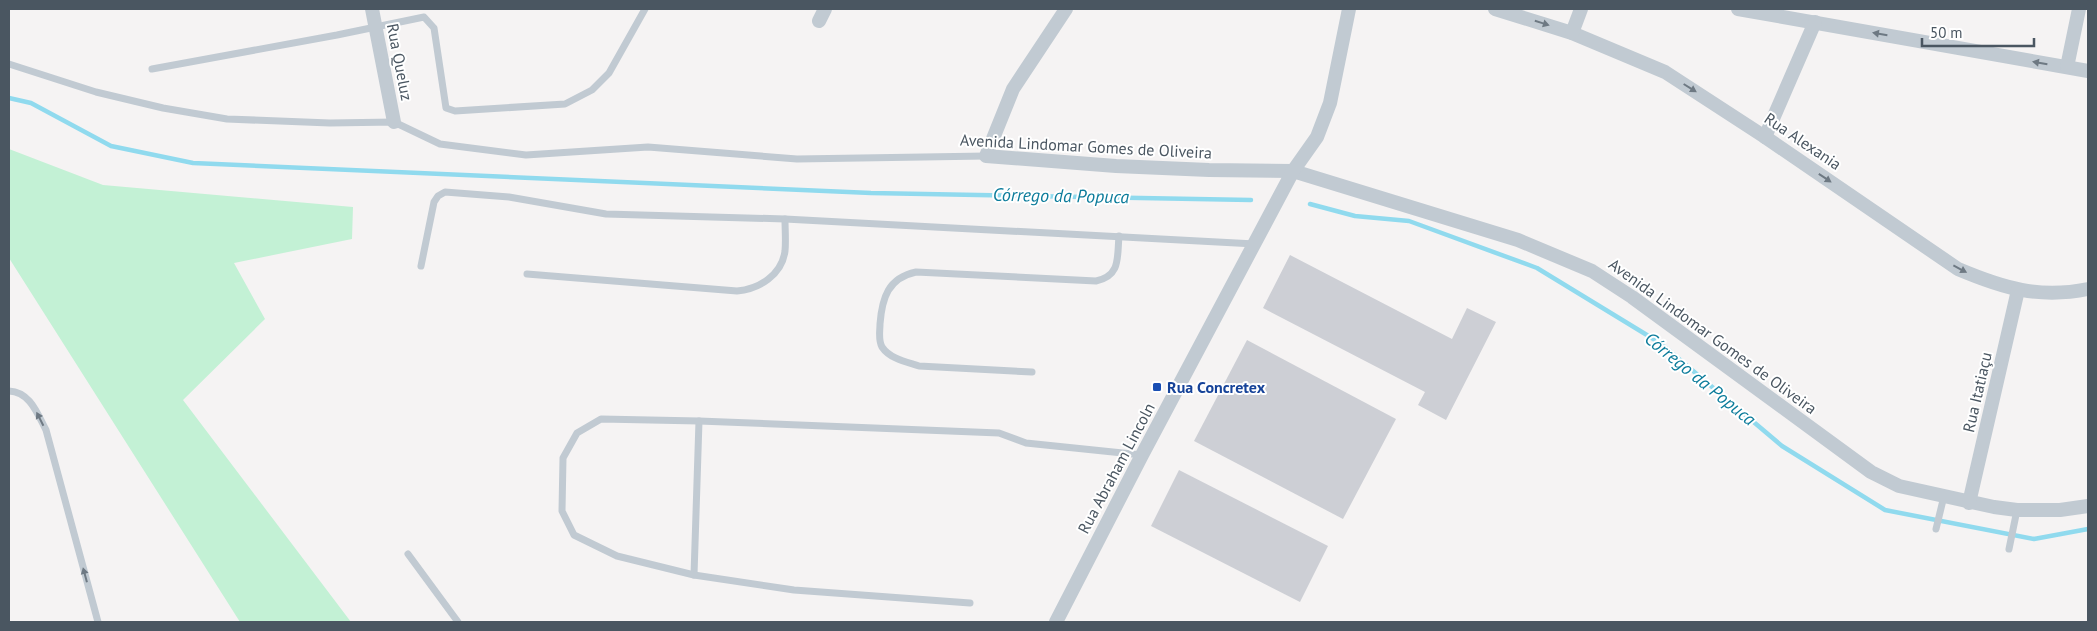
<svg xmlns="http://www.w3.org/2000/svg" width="2097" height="631" font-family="'PT Sans',sans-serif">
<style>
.green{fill:#c3f1d5}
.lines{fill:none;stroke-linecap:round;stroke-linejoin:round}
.stream{stroke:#90daee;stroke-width:4.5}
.building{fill:#cdcfd5}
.service{stroke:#c1cad2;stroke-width:7}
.minor{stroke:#c1cad2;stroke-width:14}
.oneway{fill:#6e7983}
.transit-dot{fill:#1a4fb4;stroke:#fff;stroke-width:2}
.labels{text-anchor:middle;stroke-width:4;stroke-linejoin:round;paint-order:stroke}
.street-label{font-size:16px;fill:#4a5661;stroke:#fff}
.transit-label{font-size:16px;font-weight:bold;fill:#164399;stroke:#fff;text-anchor:start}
.water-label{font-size:18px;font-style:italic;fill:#0c7c9b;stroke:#fff}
</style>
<rect width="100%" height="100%" fill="#f5f3f3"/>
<polygon class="green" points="9,149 103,185 353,207 352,239 234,263 265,319 183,400 351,622 240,622 9,258"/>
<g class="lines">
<g class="stream">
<polyline points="9,98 31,103 111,146 193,163 871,193 1251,200"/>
<polyline points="1310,204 1355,216 1409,221 1537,268 1660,343 1782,446 1885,510 2034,539 2088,529"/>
</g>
</g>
<g class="building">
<polygon points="1290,255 1452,339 1467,308 1496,322 1446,420 1418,405 1425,392 1263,308"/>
<polygon points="1247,340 1396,419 1343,519 1194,441"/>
<polygon points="1179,470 1328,546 1300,602 1151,526"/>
</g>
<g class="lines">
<g class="service">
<polyline points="9,64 96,92 163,108 227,119 330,123 394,122 440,144 526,155 648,147 797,159 986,156"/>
<polyline points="152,69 337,35 424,17 434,28 446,108 455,111 565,104 592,90 609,73 645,9"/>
<polyline points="421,266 434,202 438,196 445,192 509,197 606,214 785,219 1255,244"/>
<path d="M527,274l210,17c22,-2 45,-16 48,-40 1,-10 0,-21 0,-32"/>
<path d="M1032,372l-113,-6c-12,-4 -29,-7 -37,-19 -4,-7 -2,-16 -2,-23 2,-26 8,-46 36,-52l180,9c25,-5 21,-24 23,-45"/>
<path d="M9,391c21,1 28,22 37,39l52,192"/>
<polyline points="1936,529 1944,496"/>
<polyline points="2009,549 2017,510"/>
<polyline points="408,554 458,622"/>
<polyline points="694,575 699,421"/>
<polyline points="970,603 794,590 694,575 617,556 574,535 562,511 563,458 577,433 601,419 699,421 999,433 1026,443 1142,455"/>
</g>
<g class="minor">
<polyline points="372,9 394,122"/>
<polyline points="1066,9 1013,89 986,156 1116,166 1209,170 1293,171 1518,240 1592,271 1632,297 1871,472 1899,486 1994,507 2017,510 2060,510 2088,506"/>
<path d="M1495,9l77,24 93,39 100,65 193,132c45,19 81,30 130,20"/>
<polyline points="1738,9 2088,71"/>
<polyline points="819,21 825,9"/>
<polyline points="1572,33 1581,9"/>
<polyline points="2067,67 2079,9"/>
<polyline points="1765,137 1815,22"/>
<polyline points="1969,503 2018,290"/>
<polyline points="1056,622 1142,455 1293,171 1317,137 1330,103 1349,9"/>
</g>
</g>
<defs><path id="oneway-solid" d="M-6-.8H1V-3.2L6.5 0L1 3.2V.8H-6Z" transform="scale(1.25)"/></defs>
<g class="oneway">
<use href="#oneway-solid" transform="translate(1542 23) rotate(17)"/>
<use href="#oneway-solid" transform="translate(1880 34) rotate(-170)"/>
<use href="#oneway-solid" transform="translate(2040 63) rotate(-170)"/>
<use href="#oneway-solid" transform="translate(1690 88) rotate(32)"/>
<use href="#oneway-solid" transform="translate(1825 178) rotate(34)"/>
<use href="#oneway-solid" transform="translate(1960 269) rotate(28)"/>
<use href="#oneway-solid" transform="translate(40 419) rotate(-117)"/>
<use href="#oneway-solid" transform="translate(85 575) rotate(-105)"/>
</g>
<rect class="transit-dot" x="1152" y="382" width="10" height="10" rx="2.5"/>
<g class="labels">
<g class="street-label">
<text transform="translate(400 62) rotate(79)" y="6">Rua Queluz</text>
<text transform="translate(1803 141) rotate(34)" y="6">Rua Alexania</text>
<text transform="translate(1086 146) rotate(3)" y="6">Avenida Lindomar Gomes de Oliveira</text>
<text transform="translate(1713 336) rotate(36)" y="6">Avenida Lindomar Gomes de Oliveira</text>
<text transform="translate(1977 392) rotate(-77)" y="6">Rua Itatiaçu</text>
<text transform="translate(1116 468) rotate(-62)" y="6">Rua Abraham Lincoln</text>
</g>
<g class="transit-label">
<text x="1167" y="393">Rua Concretex</text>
</g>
<g class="water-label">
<text transform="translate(1061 196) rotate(1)" y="6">Córrego da Popuca</text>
<text transform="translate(1700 379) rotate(39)" y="6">Córrego da Popuca</text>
</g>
</g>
<rect width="2097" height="631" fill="none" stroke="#4a5661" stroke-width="20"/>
<path d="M1922 38v8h112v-8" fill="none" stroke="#4a5661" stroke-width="2.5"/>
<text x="1930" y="38" font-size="15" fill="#4a5661" stroke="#ffffff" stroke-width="4" paint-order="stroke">50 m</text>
</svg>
